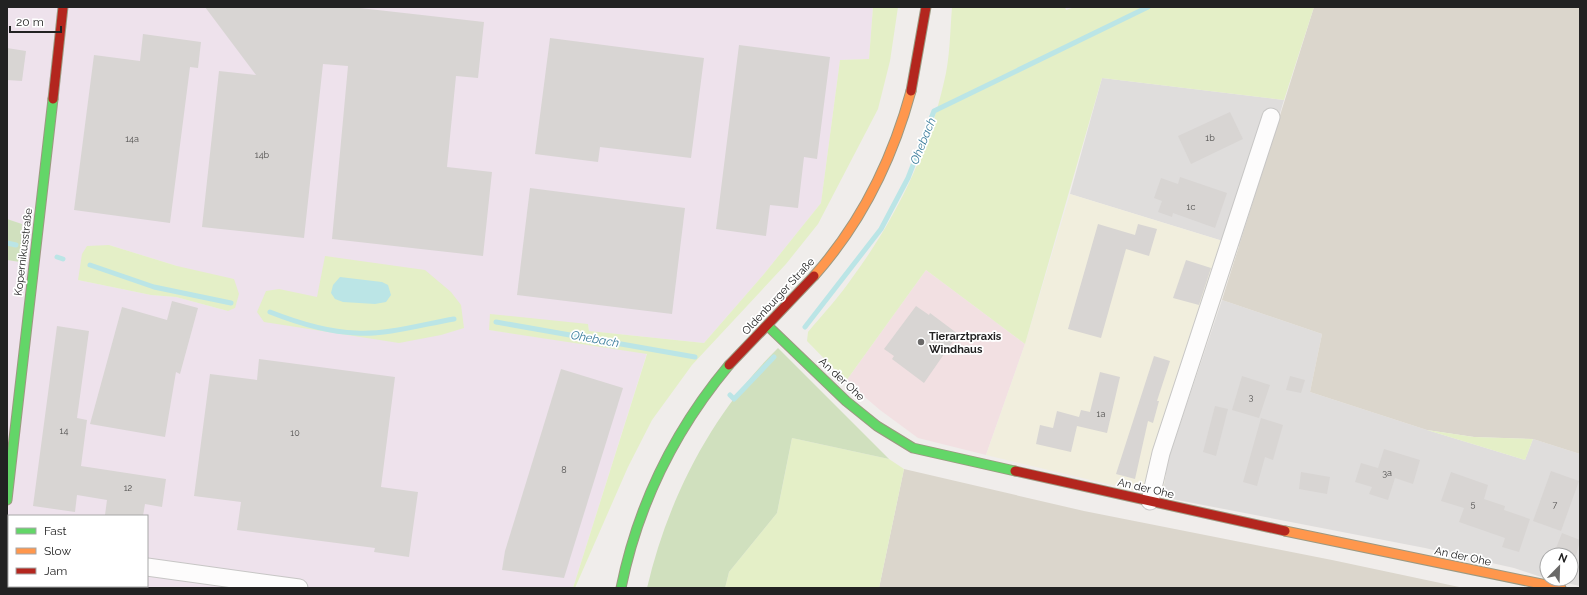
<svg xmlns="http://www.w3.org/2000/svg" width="1587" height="595" font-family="Raleway,sans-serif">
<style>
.residential{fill:#dfdddc}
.commercial{fill:#f2e0e2}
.industrial{fill:#eee2ec;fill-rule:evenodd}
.construction{fill:#dbd6cc}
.farmland{fill:#f1eedd}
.grass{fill:#e4efc7}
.forest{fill:#d0e0be}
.water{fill:#bbe5e6}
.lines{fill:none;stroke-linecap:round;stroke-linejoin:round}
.stream{stroke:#bbe5e6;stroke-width:5}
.building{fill:#d8d5d3}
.street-casing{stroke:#c7c6c5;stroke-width:19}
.fast-casing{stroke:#9c9981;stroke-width:11}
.slow-casing{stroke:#9c9981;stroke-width:11}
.jam-casing{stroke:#9c9981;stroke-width:11}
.street{stroke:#fdfcfc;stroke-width:17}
.fast{stroke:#63d668;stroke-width:9}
.slow{stroke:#ff974d;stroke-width:9}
.jam{stroke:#b3261e;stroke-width:9}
.poi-dot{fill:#6a6968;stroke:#fff;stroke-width:1.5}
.labels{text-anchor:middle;stroke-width:3.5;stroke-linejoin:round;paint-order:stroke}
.number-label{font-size:9px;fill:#504f4e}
.street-label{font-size:11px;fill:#222;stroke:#fff}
.poi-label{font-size:11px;font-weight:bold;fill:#222;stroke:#fff;text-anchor:start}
.water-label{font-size:12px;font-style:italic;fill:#397c9b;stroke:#fff}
</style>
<rect width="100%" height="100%" fill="#f0edeb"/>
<g class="residential">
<polygon points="1102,78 1284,100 1239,246 1070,194"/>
<polygon points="1222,300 1322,334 1310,392 1427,430 1525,460 1533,439 1580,454 1580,586 1549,579 1571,579 1571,555 1547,555 1547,579 1514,568 1425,548 1162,497 1168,460"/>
</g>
<polygon class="commercial" points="926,270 1025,344 986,455 918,438 880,410 846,381"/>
<path class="industrial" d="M7,7h866l-4,52 -29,1 -19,143 -57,71 -60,69 -115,-12 -1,-7 -98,6 157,23 -74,235h-566v-328l13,2 2,-38 -15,-5zM109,245l68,21 51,45 -52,-14 -25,-2 -73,-15zM9,516h138v70h-138z"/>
<g class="construction">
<polygon points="1314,7 1580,7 1580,454 1533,439 1474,437 1427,430 1310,392 1322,334 1222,300"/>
<polygon points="904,469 1084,511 1332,560 1464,588 879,588"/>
</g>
<polygon class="farmland" points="1070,194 1239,246 1168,460 1162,497 986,455 1025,344"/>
<g class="grass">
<polygon points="873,7 898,7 890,61 878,109 818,224 786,264 692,365 652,420 628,467 575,588 573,588 647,354 489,330 490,314 588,324 589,331 704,343 764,274 821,203 840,60 869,59"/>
<path d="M952,7h113l1,3 9,-3h239l-30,93 -182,-22 -77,266 -99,-74 -80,111 -39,-40 1,-9c15,-18 31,-35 44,-54 43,-58 76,-125 92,-196 6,-24 6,-50 8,-75z"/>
<polygon points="109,245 177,266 234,279 239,294 235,308 228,311 176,297 151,295 78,280 82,254 87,246"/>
<polygon points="325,256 425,270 451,292 461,305 464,328 441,335 399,343 264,322 257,312 266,291 279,289 317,297"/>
<polygon points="1427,430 1474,437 1533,439 1525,460"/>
<polygon points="792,438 889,459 904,469 879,588 725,588 729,572 777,513"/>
</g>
<g class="forest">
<polygon points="7,219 22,224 20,262 7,260"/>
<path d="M778,348l111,111 -97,-21 -15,75 -48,59 -4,16h-78c21,-90 65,-175 131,-240z"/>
</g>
<polygon class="water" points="340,277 382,282 388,285 391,295 386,302 375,304 343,302 335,299 331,293 333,285"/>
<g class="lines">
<g class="stream">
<polyline points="7,243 16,245"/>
<polyline points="57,257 63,259"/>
<polyline points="90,265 154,287 231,303"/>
<path d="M270,312c28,11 56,20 86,21 31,2 68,-9 98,-14"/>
<polyline points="496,322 695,357"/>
<polyline points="805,327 881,229 908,178 934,111 1148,7"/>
<polyline points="730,395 734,399 774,357"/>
</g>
</g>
<g class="building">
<polygon points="205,7 351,7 484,22 478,78 456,76 447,167 492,172 483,256 332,239 348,66 323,64 304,238 202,227 219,71 256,75"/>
<polygon points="143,34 201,42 198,68 190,67 170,223 74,210 94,55 140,61"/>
<polygon points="550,38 704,58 691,158 600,147 598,162 535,154"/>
<polygon points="739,45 830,57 817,159 804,157 798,208 770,205 766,236 716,229"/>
<polygon points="7,48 26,51 22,81 7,80"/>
<polygon points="1230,112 1243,139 1191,164 1178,136"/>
<polygon points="1180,177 1227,193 1215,228 1173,213 1172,217 1158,212 1162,201 1154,198 1161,178 1178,184"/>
<polygon points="530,188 685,208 672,314 517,295"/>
<polygon points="1098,224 1135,235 1138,224 1157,229 1149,256 1126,249 1101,338 1068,329"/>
<polygon points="1186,260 1211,268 1199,305 1173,298"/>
<polygon points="172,301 198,308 180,374 176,372 165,437 90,424 122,307 167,320"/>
<polygon points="916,306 929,315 930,313 958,334 924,383 892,359 894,356 884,349"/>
<polygon points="57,326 89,331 77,418 87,420 81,466 166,479 162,507 145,504 143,516 113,516 105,515 107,500 77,495 75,512 33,506"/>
<polygon points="1154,356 1170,361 1157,401 1159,401 1153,423 1148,421 1135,479 1116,474"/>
<polygon points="259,359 395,377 381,487 418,492 409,557 374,552 375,548 237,530 241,502 194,496 210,374 257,380"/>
<polygon points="561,369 623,388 564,578 502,570 505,551"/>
<polygon points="1100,372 1120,377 1107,433 1077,426 1071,452 1036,444 1040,425 1053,428 1057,411 1079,417 1081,410 1090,412"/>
<polygon points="1242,376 1270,385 1259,418 1232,410"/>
<polygon points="1290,376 1305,380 1301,393 1286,390"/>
<polygon points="1215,406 1228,409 1216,456 1203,452"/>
<polygon points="1261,418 1283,425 1273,460 1265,457 1257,486 1243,482"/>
<polygon points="1384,449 1420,460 1413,484 1395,478 1388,500 1369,494 1372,487 1355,482 1361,463 1378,468"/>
<polygon points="1551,471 1579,481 1561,531 1533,521"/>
<polygon points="1301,472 1330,477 1327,494 1299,489"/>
<polygon points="1451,472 1488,485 1484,499 1505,506 1504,510 1530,519 1519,552 1502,547 1505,538 1459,522 1464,508 1441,501"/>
<polygon points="1562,533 1580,540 1576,556 1556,548"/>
</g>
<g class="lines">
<defs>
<g id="street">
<polyline points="1150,501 1161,453 1271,117"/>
<polyline points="7,547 9,547"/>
<polyline points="147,567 299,588"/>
</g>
<g id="fast">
<polyline points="768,326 846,401 877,426 913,448 1015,471"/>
<polyline points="7,500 53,99"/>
<path d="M621,588c17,-84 53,-157 108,-223"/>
</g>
<g id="slow">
<path d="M814,276c48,-54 78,-115 97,-185"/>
<polyline points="1285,531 1561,588"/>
</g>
<g id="jam">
<polyline points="911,91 926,7"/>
<polyline points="53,99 63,7"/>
<polyline points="729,365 814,276"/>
<polyline points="1015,471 1285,531"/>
</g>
</defs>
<use href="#street" class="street-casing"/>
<use href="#fast" class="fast-casing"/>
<use href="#slow" class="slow-casing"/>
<use href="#jam" class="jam-casing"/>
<use href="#street" class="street"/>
<use href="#fast" class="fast"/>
<use href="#slow" class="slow"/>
<use href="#jam" class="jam"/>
</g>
<circle class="poi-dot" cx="921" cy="342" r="4"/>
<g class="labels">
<g class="number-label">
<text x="1210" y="141">1b</text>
<text x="132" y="142">14a</text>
<text x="262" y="158">14b</text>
<text x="1191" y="210">1c</text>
<text x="1251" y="400">3</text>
<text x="1101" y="417">1a</text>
<text x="64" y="434">14</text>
<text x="295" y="436">10</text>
<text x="564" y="473">8</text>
<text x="1387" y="476">3a</text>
<text x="128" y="491">12</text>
<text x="1473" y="507">5</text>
<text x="1555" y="508">7</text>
</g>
<g class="street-label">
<text transform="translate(23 252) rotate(-83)" y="4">Kopernikusstraße</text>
<text transform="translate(778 296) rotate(-47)" y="4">Oldenburger Straße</text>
<text transform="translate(842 379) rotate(43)" y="4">An der Ohe</text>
<text transform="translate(1146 488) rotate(13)" y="4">An der Ohe</text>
<text transform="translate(1463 556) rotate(12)" y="4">An der Ohe</text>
</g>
<g class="poi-label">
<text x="929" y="340">Tierarztpraxis<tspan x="929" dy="13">Windhaus</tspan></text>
</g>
<g class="water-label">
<text transform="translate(923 141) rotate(-68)" y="4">Ohebach</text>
<text transform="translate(595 339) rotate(10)" y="4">Ohebach</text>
</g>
</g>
<rect width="1587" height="595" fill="none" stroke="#222222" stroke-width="16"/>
<rect x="8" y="515" width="140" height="72" fill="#ffffff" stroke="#a7a7a7"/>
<rect x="16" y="528" width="20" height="6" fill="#63d668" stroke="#a7a7a7"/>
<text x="44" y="535" font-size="12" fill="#222222">Fast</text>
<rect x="16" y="548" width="20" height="6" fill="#ff974d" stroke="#a7a7a7"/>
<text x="44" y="555" font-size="12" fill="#222222">Slow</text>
<rect x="16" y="568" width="20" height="6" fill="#b3261e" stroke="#a7a7a7"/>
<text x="44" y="575" font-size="12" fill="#222222">Jam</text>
<g transform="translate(1559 567) rotate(23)"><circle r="19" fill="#ffffff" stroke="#a7a7a7"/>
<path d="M0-3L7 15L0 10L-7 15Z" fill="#6a6968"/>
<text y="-6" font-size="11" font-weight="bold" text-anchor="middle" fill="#222222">N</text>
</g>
<path d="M10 26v6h51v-6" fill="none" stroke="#222222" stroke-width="2"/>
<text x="16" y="26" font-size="12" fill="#222222" stroke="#ffffff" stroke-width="3" paint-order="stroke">20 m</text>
</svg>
